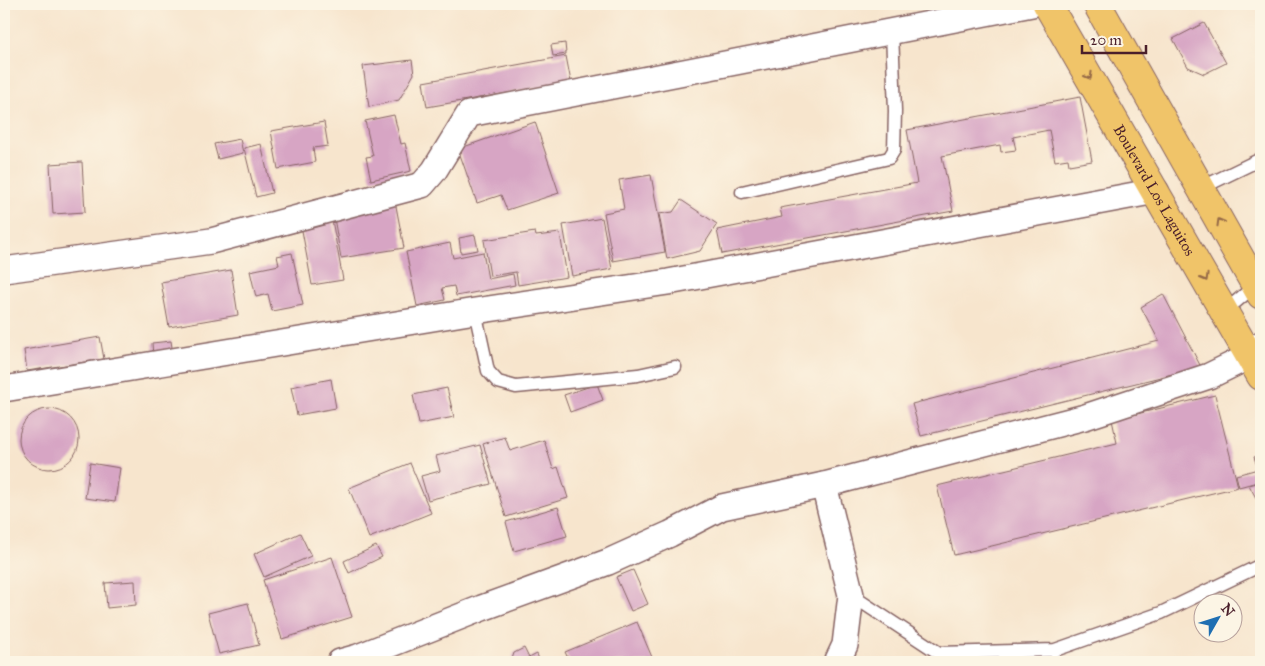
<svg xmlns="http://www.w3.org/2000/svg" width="1265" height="666" font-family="'IM FELL Great Primer',serif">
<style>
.building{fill:#d7a5c4}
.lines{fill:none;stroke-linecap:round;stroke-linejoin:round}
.service-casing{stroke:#876464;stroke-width:15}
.minor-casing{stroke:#876464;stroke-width:28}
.primary-casing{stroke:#876464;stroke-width:30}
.service{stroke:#fff;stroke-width:12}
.minor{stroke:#fff;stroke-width:25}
.primary{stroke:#f0c469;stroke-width:28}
.oneway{stroke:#956947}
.labels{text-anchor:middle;stroke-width:4;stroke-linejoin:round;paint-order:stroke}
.street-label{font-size:15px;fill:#4a1f2b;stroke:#fcf5e5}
</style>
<rect width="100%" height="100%" fill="#fcf5e5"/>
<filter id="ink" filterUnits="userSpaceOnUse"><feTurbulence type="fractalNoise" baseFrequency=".02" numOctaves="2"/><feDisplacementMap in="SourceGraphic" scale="10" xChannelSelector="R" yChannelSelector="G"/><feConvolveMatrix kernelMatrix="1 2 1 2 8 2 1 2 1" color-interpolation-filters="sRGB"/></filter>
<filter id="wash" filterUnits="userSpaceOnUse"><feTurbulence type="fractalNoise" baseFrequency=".0096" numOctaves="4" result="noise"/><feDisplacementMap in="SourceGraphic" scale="20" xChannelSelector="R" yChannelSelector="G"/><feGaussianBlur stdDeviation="1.12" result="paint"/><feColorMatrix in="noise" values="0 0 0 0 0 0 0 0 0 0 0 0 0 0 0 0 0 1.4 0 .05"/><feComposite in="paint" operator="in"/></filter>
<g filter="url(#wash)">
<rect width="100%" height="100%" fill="#f7e5cd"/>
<g id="blocks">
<g class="building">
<polygon points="1204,23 1226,63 1204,74 1188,67 1173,39"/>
<polygon points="565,43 566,54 553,56 551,45"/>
<polygon points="566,56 571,82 427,107 423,82"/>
<polygon points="412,60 414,74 399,100 369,107 363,66"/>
<polygon points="1080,97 1092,161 1069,165 1068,159 1055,161 1049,130 1013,137 1016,150 1001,152 1000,145 942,156 953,211 722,254 717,230 782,217 780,208 917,183 907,130"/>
<polygon points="394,115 401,144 405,143 411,171 371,180 366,157 373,156 365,121"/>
<polygon points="324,122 328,146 313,148 315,162 278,169 271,131"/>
<polygon points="535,122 559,193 507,210 501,195 477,203 458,149"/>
<polygon points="240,139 243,153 218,159 214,144"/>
<polygon points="261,144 272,193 256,197 244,148"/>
<polygon points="82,162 85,212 53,214 50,164"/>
<polygon points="651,175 665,252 613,261 604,213 624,209 619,180"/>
<polygon points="681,200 717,224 700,251 667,259 659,214 673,212"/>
<polygon points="395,201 404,248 341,258 334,218"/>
<polygon points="602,218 612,269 572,276 563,225"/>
<polygon points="332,220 343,280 312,285 301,225"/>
<polygon points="535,232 536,236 560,233 567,277 518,285 516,272 490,276 484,240"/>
<polygon points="475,235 478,250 461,253 459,238"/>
<polygon points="450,243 453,258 483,252 488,279 513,274 515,285 456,296 454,286 442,288 445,300 417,306 406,252"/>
<polygon points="292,253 303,305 272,311 268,294 256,297 250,271 279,265 277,256"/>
<polygon points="231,270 238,315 169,327 161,282"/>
<polygon points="1163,294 1201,367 921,436 912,404 1159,341 1141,307"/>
<polygon points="100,337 104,359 27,371 24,350"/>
<polygon points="171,341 173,354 153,356 152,343"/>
<polygon points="331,379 336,408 297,415 291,387"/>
<polygon points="597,384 603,400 570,412 564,395"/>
<polygon points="447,388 454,417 419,424 413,395"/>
<polygon points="1215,395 1238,487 954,555 937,486 1117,443 1112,420"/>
<circle cx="49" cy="439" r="30"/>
<polygon points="505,437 510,451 544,440 553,469 558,467 568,498 506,517 483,444"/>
<polygon points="480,445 491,484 428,500 421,476 440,471 436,456"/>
<polygon points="1261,455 1261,481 1239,487 1236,475 1258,469 1254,457"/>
<polygon points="90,463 120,468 115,502 85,498"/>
<polygon points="410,463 431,513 369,538 349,488"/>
<polygon points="1261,482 1261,507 1249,485"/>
<polygon points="558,507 567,536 514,551 506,522"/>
<polygon points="300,533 311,556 264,577 254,554"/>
<polygon points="376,546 382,557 349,573 344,561"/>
<polygon points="332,557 352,617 282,639 263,580"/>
<polygon points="633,570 648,604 631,611 616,577"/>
<polygon points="135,581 136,605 107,608 105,583"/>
<polygon points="248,603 259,645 219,654 208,613"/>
<polygon points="637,622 654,662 570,662 565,652"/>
<polygon points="524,648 529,658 537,654 540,662 511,662 514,653"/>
</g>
</g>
</g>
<g filter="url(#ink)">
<use href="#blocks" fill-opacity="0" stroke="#876464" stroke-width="1"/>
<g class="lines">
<defs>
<g id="service">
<polyline points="1201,188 1261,159"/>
<polyline points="742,192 889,158 894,150 895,111 892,31"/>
<polyline points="475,311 488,371 498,382 516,387 638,375 675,367"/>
<polyline points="1225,311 1257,284"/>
<polyline points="851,595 939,653 1055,650 1161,613 1261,565"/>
</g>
<g id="minor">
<polyline points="4,270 211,241 422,185 434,171 469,114 1032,4"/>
<polyline points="4,389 475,311 668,282 1156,191"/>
<polyline points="824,485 851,595 845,645 837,662"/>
<polyline points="340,662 358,657 482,608 608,562 670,534 722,507 824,485 1085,417 1209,376 1250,356 1261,344"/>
</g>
<g id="primary">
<path id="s1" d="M1047,4l214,372"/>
<polyline points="1097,4 1261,295"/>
</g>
</defs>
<use href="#service" class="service-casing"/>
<use href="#minor" class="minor-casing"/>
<use href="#primary" class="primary-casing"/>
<use href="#service" class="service"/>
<use href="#minor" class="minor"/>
<use href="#primary" class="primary"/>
</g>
<defs><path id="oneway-chevron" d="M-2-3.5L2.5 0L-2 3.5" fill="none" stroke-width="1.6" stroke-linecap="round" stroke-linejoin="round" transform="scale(1.25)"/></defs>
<g class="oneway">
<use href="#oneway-chevron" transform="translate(1089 76) rotate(60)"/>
<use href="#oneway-chevron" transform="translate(1220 222) rotate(-120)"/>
<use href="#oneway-chevron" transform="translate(1205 278) rotate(60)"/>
</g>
</g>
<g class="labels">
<g class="street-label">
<text dy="5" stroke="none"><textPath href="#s1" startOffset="215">Boulevard Los Laguitos</textPath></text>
</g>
</g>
<rect width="1265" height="666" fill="none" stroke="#fcf5e5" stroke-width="20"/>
<g transform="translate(1218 618) rotate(51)"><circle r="24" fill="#fcf5e5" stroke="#b59f9b"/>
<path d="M0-4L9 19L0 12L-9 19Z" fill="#1f6fb2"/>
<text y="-8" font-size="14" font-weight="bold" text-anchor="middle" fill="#4a1f2b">N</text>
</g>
<path d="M1082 45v8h64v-8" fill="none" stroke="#4a1f2b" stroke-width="2.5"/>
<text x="1090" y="45" font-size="15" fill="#4a1f2b" stroke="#fcf5e5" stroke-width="4" paint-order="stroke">20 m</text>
</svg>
